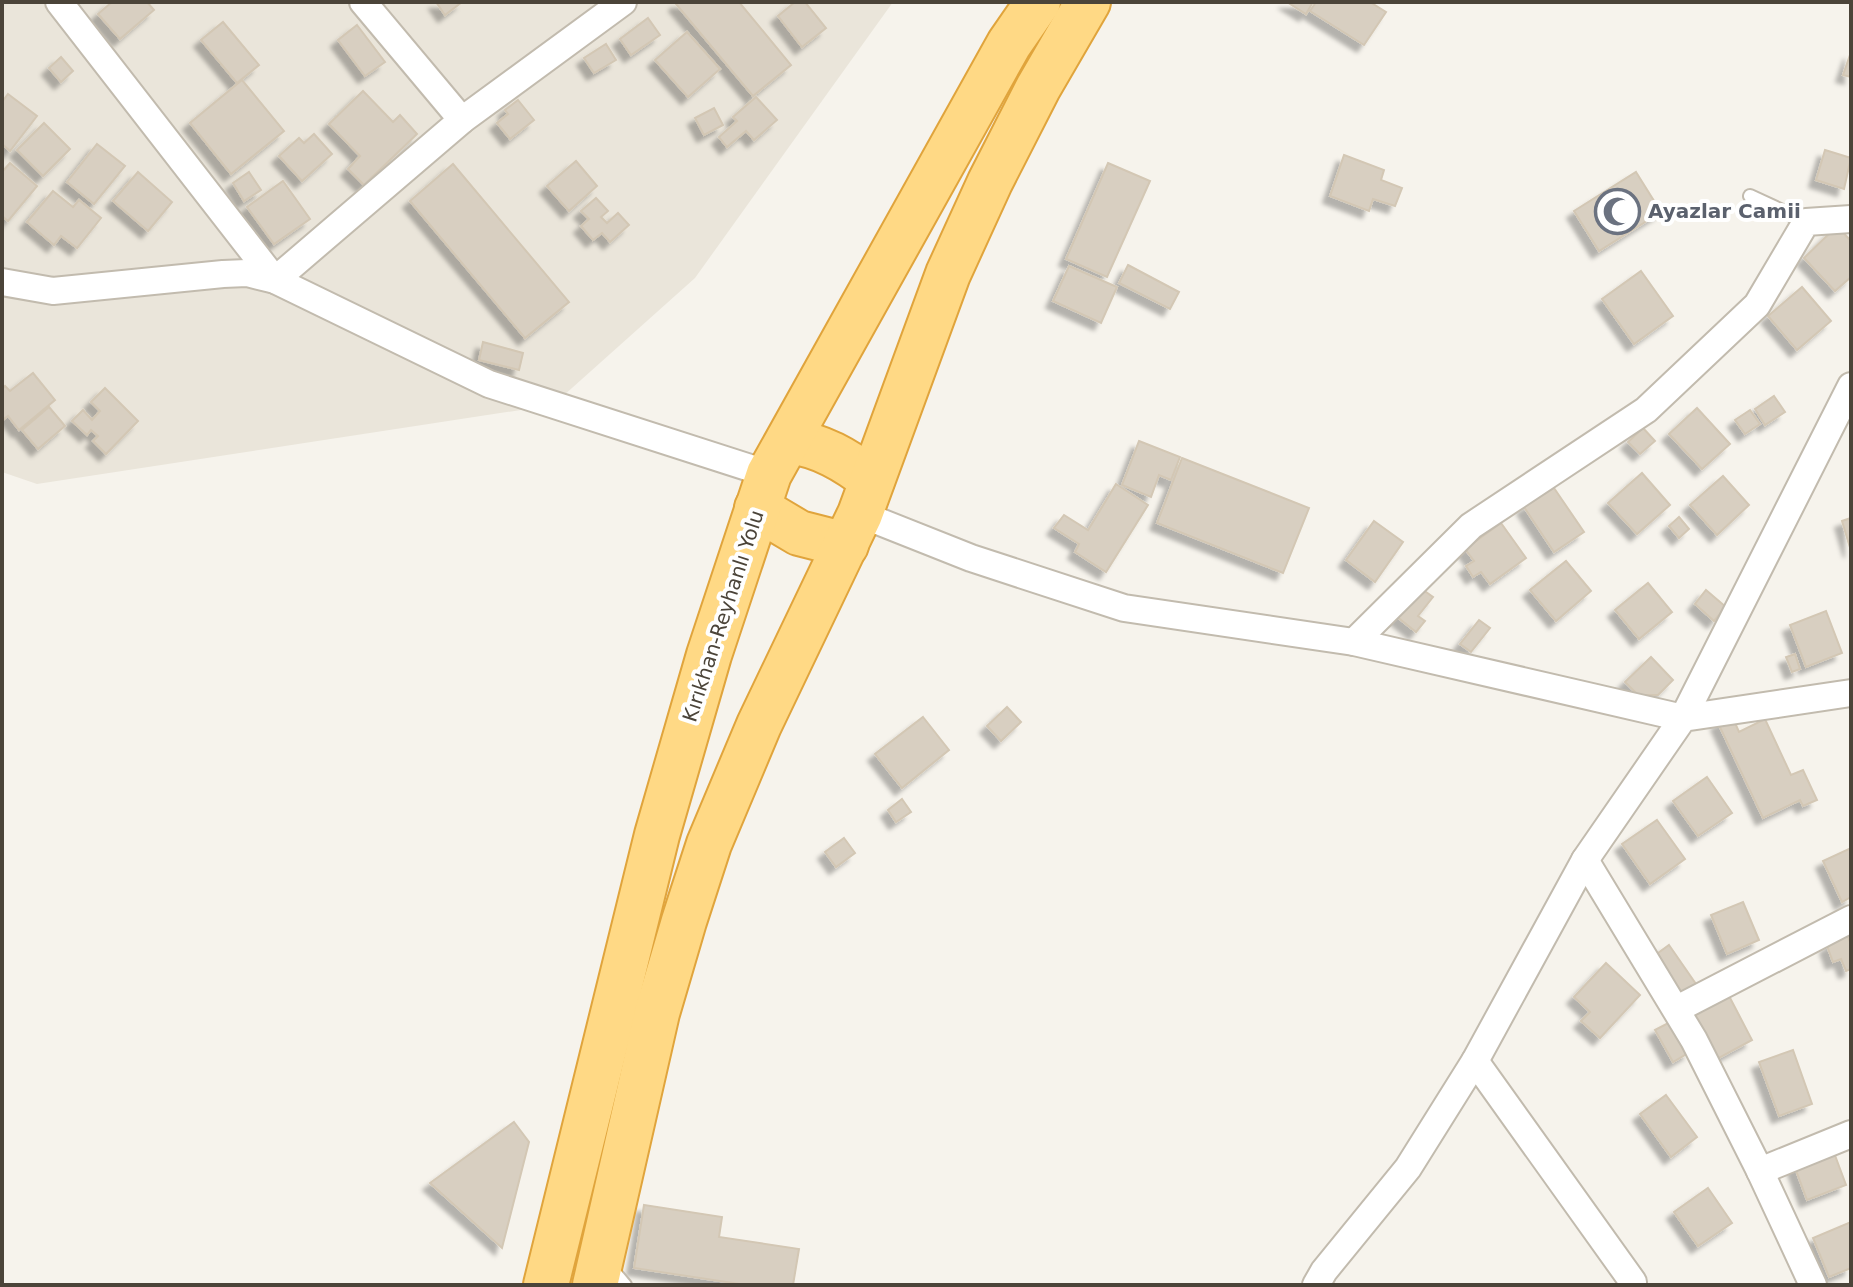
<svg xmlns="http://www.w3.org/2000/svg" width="1853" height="1287" font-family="'DejaVu Sans',sans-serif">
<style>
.residential{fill:#eae5da}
.building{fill:#d8cfc1;stroke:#d3c7b4;stroke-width:2;filter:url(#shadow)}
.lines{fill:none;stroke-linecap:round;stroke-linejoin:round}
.service-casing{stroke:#c2bbae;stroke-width:16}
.minor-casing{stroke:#c2bbae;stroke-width:30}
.trunk-casing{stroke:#e0a43c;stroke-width:48}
.service{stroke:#fff;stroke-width:12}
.minor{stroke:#fff;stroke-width:26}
.trunk{stroke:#ffd985;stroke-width:44}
.labels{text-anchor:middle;stroke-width:8;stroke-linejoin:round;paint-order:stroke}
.worship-label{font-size:20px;font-weight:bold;fill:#5b616d;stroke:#fff;text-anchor:start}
.street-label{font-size:20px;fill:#4b4439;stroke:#fff}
</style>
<defs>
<filter id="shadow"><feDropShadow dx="-7" dy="7" stdDeviation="2" flood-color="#0004"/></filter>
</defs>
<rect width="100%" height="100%" fill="#f6f3ec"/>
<polygon class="residential" points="2,2 893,2 695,278 553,405 37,484 2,472"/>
<g class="building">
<polygon points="112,2 147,2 154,10 120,39 98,14"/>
<polygon points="436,2 462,2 445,15"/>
<polygon points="678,2 739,2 791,65 753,96 676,4"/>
<polygon points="795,2 805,2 826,28 802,47 778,16"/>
<polygon points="1287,2 1313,2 1306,14"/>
<polygon points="1316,2 1370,2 1386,12 1364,45 1310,11"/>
<polygon points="648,18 660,35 631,55 620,39"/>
<polygon points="223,22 259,65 237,83 201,40"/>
<polygon points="357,25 385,62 365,76 338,40"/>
<polygon points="687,32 720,69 688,97 655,60"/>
<polygon points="606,44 616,60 594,73 584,58"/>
<polygon points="1851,52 1851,77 1843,75"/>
<polygon points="61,57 73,71 61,82 49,68"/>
<polygon points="242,80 284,131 231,174 190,123"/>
<polygon points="363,91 393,122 400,115 417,134 364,185 348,169 360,156 329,124"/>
<polygon points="8,94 37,116 10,151 2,144 2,102"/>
<polygon points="756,97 777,120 754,140 746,131 727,147 719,137 737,121 733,117"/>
<polygon points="518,100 534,120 510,139 497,123 508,114 505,110"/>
<polygon points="714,108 723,125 704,135 695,118"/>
<polygon points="44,123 70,149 43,176 17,150"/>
<polygon points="314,134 332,154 302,181 279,156 299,138 304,143"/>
<polygon points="97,144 125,166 94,204 67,182"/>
<polygon points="1825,150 1851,158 1844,189 1816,180"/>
<polygon points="1344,155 1384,170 1381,180 1402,188 1395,206 1373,199 1369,211 1330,196"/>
<polygon points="576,161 597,186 569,211 547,186"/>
<polygon points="10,163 37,186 8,221 2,216 2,172"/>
<polygon points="1108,163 1150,181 1107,277 1066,259"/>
<polygon points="453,164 569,302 525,338 410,201"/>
<polygon points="138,172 172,202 148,231 113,201"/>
<polygon points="249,172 261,190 244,201 233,183"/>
<polygon points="1636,172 1661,212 1599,251 1574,211"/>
<polygon points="283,181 310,219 274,244 247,207"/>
<polygon points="53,191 73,207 79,200 101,218 77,248 61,236 54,245 27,222"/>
<polygon points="596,198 608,211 601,217 607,223 618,213 629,225 610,242 602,233 593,240 581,226 589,219 581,211"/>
<polygon points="1837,226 1851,241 1851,277 1835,291 1804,258"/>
<polygon points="1128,265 1179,292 1170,309 1119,283"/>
<polygon points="1069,266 1117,287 1101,323 1053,301"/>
<polygon points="1641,271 1673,316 1634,344 1602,299"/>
<polygon points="1802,287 1831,321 1797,350 1768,316"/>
<polygon points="483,342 523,353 519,370 479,360"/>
<polygon points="33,373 55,400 19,430 8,416 4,419 2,416 2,389 5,386 10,391"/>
<polygon points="105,388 138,421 106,454 93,441 98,436 91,430 87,435 72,421 83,410 92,420 100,411 91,402"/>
<polygon points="1774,396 1785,412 1765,425 1755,409"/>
<polygon points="49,407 65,426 38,449 22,430"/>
<polygon points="1697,408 1730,444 1702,469 1669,434"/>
<polygon points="1750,410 1760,424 1745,434 1735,420"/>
<polygon points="1643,428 1655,441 1640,454 1628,442"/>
<polygon points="1139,441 1180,457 1171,480 1159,475 1151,497 1122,485"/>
<polygon points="1182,458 1309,508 1283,573 1157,523"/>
<polygon points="1642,473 1670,505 1637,534 1608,503"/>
<polygon points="1723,476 1749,505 1717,535 1690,505"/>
<polygon points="1116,484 1148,505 1106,572 1075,552 1079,544 1054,528 1064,515 1088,530"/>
<polygon points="1554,488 1584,532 1554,552 1524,507"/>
<polygon points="1679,517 1689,529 1679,538 1669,526"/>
<polygon points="1851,518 1851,551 1842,521"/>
<polygon points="1374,521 1403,542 1375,582 1346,560"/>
<polygon points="1501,523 1526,558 1490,584 1481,572 1473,577 1466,566 1474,561 1465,549"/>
<polygon points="1566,561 1591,591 1556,621 1530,590"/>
<polygon points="1648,583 1672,612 1639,639 1615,610"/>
<polygon points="1419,587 1433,597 1418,616 1425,621 1416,632 1396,616"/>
<polygon points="1706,590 1726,607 1714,621 1695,604"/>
<polygon points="1826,611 1842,653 1806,667 1790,625"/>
<polygon points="1479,620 1490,628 1471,652 1460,644"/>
<polygon points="1795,654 1800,669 1792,672 1786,657"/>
<polygon points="1651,657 1673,680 1658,695 1638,695 1625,682"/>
<polygon points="1007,707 1021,722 1001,741 987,726"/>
<polygon points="1732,716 1739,732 1765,719 1791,775 1803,770 1817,800 1803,806 1800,800 1763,818 1718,723"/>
<polygon points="923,717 949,750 902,788 875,754"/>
<polygon points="1707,777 1732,813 1698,836 1673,801"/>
<polygon points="902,799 911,812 896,822 888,810"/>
<polygon points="1657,820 1685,859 1650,884 1622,844"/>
<polygon points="844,838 855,853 836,867 825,852"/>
<polygon points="1851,848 1851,897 1842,902 1823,861"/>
<polygon points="1743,902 1759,940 1727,954 1711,915"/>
<polygon points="1846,932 1851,944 1851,969 1846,971 1841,959 1833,962 1827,946 1835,942 1833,938"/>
<polygon points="1669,945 1696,984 1680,995 1654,956"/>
<polygon points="1606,963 1640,995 1600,1038 1581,1021 1590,1012 1574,997"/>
<polygon points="1728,994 1752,1040 1717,1059 1693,1013"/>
<polygon points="1672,1021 1690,1052 1673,1062 1655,1030"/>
<polygon points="1793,1050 1812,1104 1779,1116 1759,1062"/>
<polygon points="1666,1095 1697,1137 1671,1157 1640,1114"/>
<polygon points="514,1122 529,1142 502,1248 430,1183"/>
<polygon points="1833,1150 1846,1185 1807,1200 1794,1165"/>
<polygon points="1708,1188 1732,1223 1698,1246 1674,1212"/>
<polygon points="644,1205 722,1217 719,1237 799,1249 793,1285 746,1285 634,1268"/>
<polygon points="1851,1222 1851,1268 1829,1277 1813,1238"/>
</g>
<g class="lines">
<defs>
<g id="service">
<polyline points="1750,196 1806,222"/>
<polyline points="609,1266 625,1285"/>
</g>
<g id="minor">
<polyline points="59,2 275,280 462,120 623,2"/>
<polyline points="363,2 462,120"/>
<polyline points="2,282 53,291 223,274 247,273 275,280 489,384 769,474"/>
<polyline points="860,514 971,558 1124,608 1354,642 1683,718 1851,386"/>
<polyline points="1354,642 1471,526 1646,410 1757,305 1806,222 1851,219"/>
<polyline points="1585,860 1694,1040 1760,1171 1813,1285"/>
<polyline points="1677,1009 1851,919"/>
<polyline points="1475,1061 1633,1282"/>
<polyline points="1760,1171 1851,1134"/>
<polyline points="1316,1285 1324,1271 1408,1168 1475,1061 1585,860 1683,718 1851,693"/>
</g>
<g id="trunk">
<path d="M788,441c33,4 58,19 84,39"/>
<polyline points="757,508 799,533 846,545"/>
<polyline points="546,1285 657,835 709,655 769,474 1009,44 1038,2"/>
<polyline points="595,1285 657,1013 684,921 709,844 759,725 860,514 948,274 990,182 1038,88 1088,2"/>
</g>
</defs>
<use href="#service" class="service-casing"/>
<use href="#minor" class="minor-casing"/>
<use href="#trunk" class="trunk-casing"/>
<use href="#service" class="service"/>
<use href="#minor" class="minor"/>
<use href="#trunk" class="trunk"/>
</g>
<defs>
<symbol id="mosque-ring" viewBox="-11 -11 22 22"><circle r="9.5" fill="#fff" stroke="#6b7280" stroke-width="1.5"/><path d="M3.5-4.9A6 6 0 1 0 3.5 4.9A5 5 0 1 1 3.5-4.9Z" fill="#6b7280"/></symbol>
</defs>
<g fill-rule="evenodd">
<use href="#mosque-ring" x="1592" y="186" width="51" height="51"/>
</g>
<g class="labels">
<g class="worship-label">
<text x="1648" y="218">Ayazlar Camii</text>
</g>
<g class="street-label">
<text transform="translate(723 616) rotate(-72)" y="7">Kırıkhan-Reyhanlı Yolu</text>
</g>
</g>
<rect width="1853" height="1287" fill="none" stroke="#4b4439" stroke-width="8"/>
</svg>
